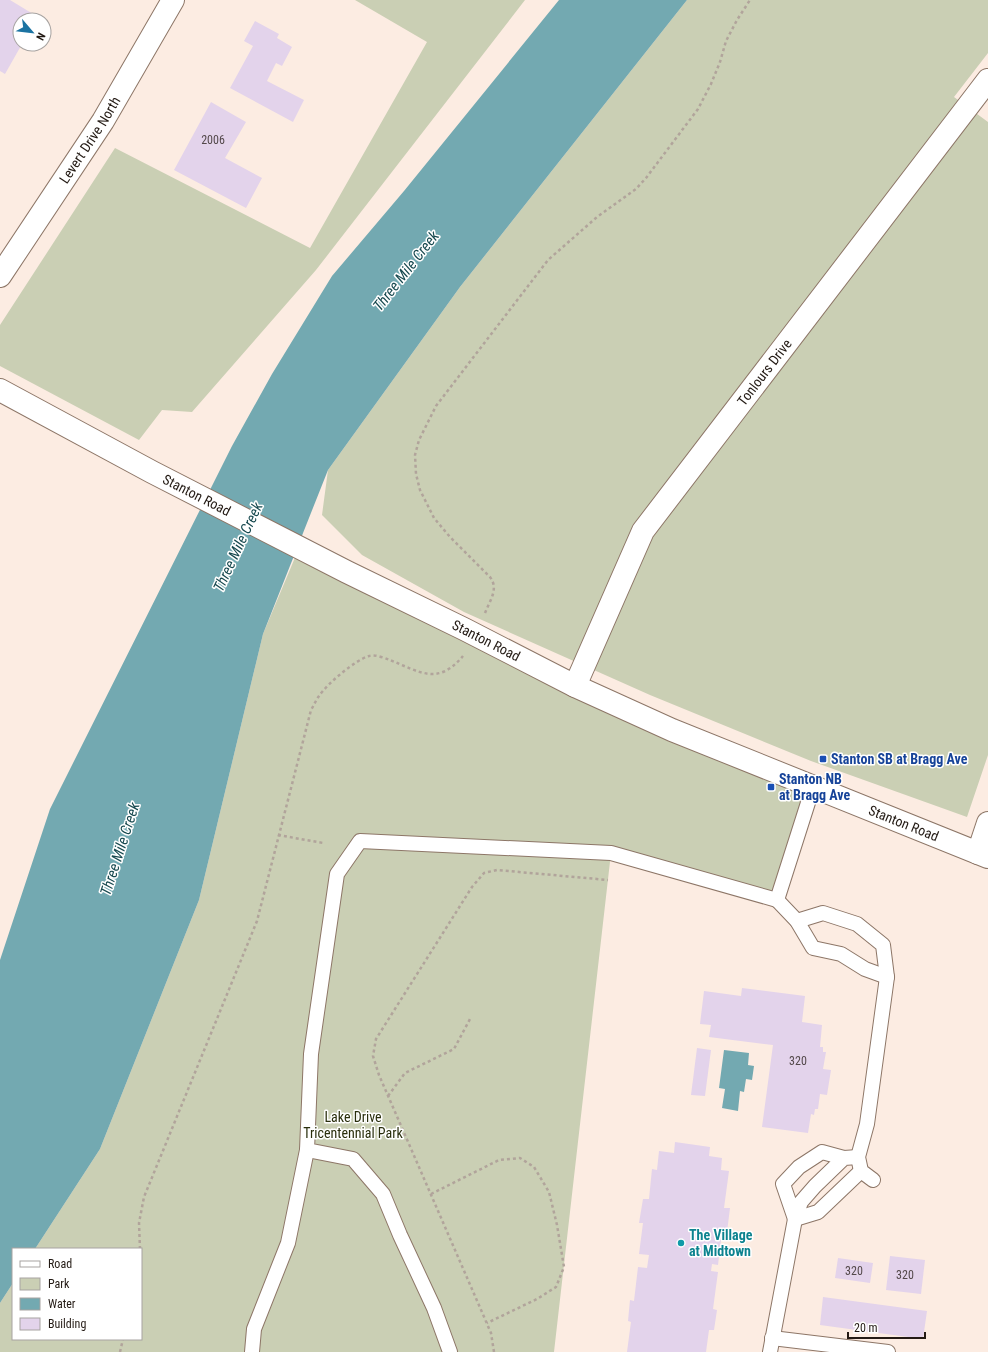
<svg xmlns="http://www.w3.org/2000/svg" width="988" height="1352" font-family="'Roboto Condensed',sans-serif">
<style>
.green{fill:#cacfb4}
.water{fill:#73a9b1}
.building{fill:#e3d3eb}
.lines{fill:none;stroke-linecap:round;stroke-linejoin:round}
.lane-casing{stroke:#8d7667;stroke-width:16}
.street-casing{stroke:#8d7667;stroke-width:24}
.secondary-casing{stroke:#8d7667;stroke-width:24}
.path{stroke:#b1a49b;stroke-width:2.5;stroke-dasharray:3 3;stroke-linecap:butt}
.lane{stroke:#fff;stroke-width:14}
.street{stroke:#fff;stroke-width:22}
.secondary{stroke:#fff;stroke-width:22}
.transit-dot{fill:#1a4fb4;stroke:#fff;stroke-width:1.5}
.culture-dot{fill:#0f9aa8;stroke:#fff;stroke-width:1.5}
.labels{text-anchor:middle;stroke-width:3;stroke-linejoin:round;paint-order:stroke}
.number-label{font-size:12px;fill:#53484a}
.street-label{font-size:14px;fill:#231a14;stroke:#fff}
.transit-label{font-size:14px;font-weight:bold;fill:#164399;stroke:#fff;text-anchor:start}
.park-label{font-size:14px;fill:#292e0c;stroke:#fff}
.culture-label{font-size:14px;font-weight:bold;fill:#0d838f;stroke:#fff;text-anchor:start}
.water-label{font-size:15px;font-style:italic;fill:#17494f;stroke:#fff}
</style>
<rect width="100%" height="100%" fill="#fcece2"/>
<g class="green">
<polygon points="355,0 525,0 316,270 192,412 162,410 139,440 0,366 0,325 115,148 310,248 427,42"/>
<polygon points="687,0 988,0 988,53 954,97 988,122 988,755 967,817 811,761 650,695 464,612 362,555 322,515 328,470 460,287"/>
<polygon points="299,548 813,787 777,900 611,853 554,1352 0,1352 0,1303 13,1283 13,1339 141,1339 141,1249 35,1249 100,1149 199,900 263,634"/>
</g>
<g class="water">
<polygon points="559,0 687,0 460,287 328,470 263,634 199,900 100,1149 35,1249 13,1249 13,1283 0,1303 0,960 50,809 232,446 272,374 332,276 404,191"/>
<polygon points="724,1050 749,1053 748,1065 754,1066 752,1080 746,1079 744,1092 740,1091 738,1111 722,1108 725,1089 719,1088"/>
</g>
<g class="building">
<polygon points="0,0 10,0 38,17 36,20 20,20 20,44 22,44 5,74 0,71"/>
<polygon points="255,21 279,34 277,38 292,47 282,66 276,63 267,81 304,100 293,122 230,88 253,46 244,41"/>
<polygon points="211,102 246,122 225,158 262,178 246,208 174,170"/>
<polygon points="742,988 805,996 802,1022 822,1025 820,1047 823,1047 823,1052 826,1052 823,1069 831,1070 827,1095 820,1094 818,1109 815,1109 814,1115 811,1114 808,1133 762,1127 773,1045 709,1037 711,1025 700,1024 704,991 741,996"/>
<polygon points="697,1048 711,1050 705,1096 691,1095"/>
<polygon points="675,1142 710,1147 709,1156 722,1158 721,1170 729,1171 724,1208 730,1208 727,1232 722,1231 718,1265 712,1264 711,1271 718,1272 713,1309 717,1310 714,1330 709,1330 706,1352 627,1352 631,1322 628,1321 630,1300 634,1301 638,1267 647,1268 649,1255 639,1254 643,1223 639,1223 643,1199 649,1199 652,1169 657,1170 659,1151 674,1153"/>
<polygon points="890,1256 925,1260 921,1294 886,1290"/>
<polygon points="838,1258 873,1263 870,1283 835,1278"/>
<polygon points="823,1297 927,1311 923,1339 820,1325"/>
</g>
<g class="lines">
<defs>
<g id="lane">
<polyline points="777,900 797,921 813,948 841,954 865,969 887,977"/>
<polyline points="797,921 823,913 857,924 883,945 887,977 867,1124 858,1157 861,1171 873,1180"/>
<polyline points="795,1219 783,1184 799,1167 822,1152 844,1158"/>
<polyline points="795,1219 818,1212 861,1171"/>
<polyline points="772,1338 888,1352"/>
<polyline points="252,1352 254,1329 288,1243 307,1150"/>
<polyline points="450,1352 434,1308 400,1235 383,1194 353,1159 307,1150 311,1054 337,874 360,841 611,853 777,900 813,787"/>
<polyline points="770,1352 795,1219 801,1202 815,1186 844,1158 858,1157"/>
</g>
<g id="street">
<path id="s1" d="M0,276l103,-155 70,-121"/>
<path id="s2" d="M575,686l68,-155 345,-451"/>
<polyline points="978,853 988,823"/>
</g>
<g id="secondary">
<path id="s3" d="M0,390l152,82 195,100 117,57 111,57 97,44 316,127"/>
</g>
</defs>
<use href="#lane" class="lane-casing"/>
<use href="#street" class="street-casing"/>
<use href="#secondary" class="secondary-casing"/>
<g class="path">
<path d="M485,613c5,-13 14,-24 5,-36l-40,-40 -16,-19 -14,-28 -4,-16 -1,-19 4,-15 17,-34 112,-146 49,-43 39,-28 10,-11 52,-69 13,-25 9,-22 6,-21 11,-21 13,-20"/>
<polyline points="278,835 323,843"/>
<polyline points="388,1096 405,1073 454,1049 470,1019"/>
<polyline points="431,1194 499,1160 520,1158 534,1167 549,1192 557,1225 564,1267 556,1287 537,1299 487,1323"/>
<path d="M140,1249l-1,-26 5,-26 113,-276 54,-211c3,-5 5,-10 8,-14 8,-12 36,-36 50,-40 6,-2 15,2 21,4 30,12 48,26 73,-4"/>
<polyline points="120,1352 123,1339"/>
<polyline points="494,1352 491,1333 379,1075 373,1056 376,1039 472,887 484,873 497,870 608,880"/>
</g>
<use href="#lane" class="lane"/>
<use href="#street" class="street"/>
<use href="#secondary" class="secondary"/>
</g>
<g class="transit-dot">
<rect x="819" y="755" width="8" height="8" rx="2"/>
<rect x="767" y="783" width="8" height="8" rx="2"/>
</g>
<circle class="culture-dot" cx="681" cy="1243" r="4"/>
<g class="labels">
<g class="number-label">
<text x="213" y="144">2006</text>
<text x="798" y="1065">320</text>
<text x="854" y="1275">320</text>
<text x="905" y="1279">320</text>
</g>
<g class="street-label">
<text dy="5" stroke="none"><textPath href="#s1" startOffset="163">Levert Drive North</textPath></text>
<text dy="5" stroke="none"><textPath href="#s2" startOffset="369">Tonlours Drive</textPath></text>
<text dy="5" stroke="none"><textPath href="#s3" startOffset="223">Stanton Road</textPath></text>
<text dy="5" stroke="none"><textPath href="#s3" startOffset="547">Stanton Road</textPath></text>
<text dy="5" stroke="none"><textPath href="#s3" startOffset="1003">Stanton Road</textPath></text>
</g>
<g class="transit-label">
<text x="831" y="764">Stanton SB at Bragg Ave</text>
<text x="779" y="784">Stanton NB<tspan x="779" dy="16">at Bragg Ave</tspan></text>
</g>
<g class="park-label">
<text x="353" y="1122">Lake Drive<tspan x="353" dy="16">Tricentennial Park</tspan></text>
</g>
<g class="culture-label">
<text x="689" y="1240">The Village<tspan x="689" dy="16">at Midtown</tspan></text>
</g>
<g class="water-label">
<text transform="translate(406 271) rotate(-52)" y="5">Three Mile Creek</text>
<text transform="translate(238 547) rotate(-65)" y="5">Three Mile Creek</text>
<text transform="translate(120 849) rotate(-72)" y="5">Three Mile Creek</text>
</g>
</g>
<rect x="12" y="1248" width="130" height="92" fill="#ffffff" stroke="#a7a3a1"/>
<rect x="20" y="1261" width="20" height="6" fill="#ffffff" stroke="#a7a3a1"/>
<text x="48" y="1268" font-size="12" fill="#231a14">Road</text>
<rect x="20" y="1278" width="20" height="12" fill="#cacfb4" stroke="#a7a3a1"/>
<text x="48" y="1288" font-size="12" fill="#231a14">Park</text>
<rect x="20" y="1298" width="20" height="12" fill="#73a9b1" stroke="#a7a3a1"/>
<text x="48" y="1308" font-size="12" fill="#231a14">Water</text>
<rect x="20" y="1318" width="20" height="12" fill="#e3d3eb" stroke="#a7a3a1"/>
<text x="48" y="1328" font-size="12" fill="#231a14">Building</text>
<g transform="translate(32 32) rotate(118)"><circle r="19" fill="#ffffff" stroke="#a7a3a1"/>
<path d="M0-3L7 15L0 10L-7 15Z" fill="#1b73a2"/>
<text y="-6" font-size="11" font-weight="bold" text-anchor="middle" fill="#231a14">N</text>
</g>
<path d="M848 1332v6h77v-6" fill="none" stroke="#231a14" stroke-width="2"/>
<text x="854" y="1332" font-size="12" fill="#231a14" stroke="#ffffff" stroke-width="3" paint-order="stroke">20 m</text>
</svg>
